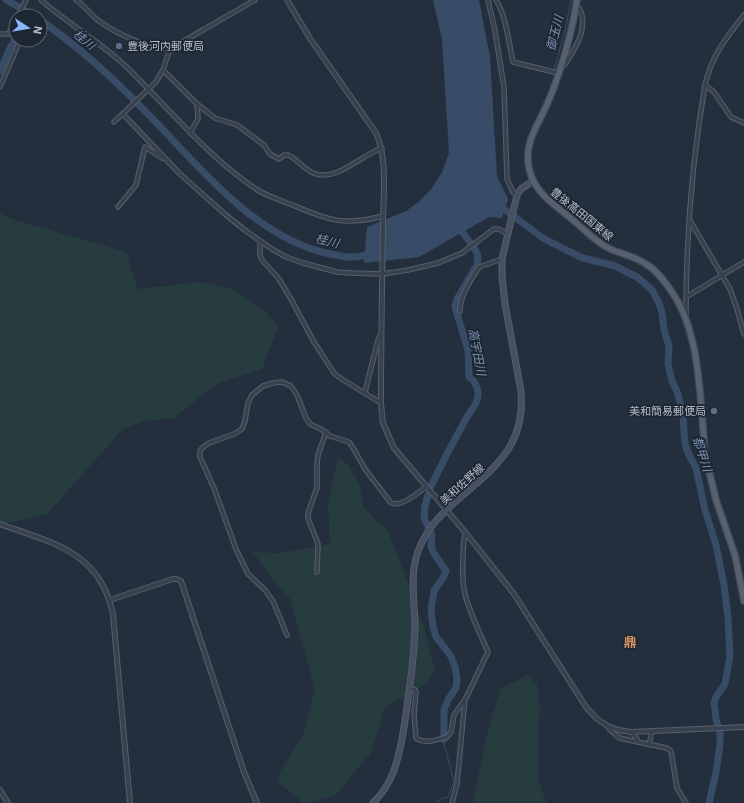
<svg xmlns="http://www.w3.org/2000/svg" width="744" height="803" font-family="Roboto,'Noto Sans JP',sans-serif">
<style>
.green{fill:#263c3f}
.water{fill:#394c67}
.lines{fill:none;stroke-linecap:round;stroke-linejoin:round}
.stream{stroke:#394c67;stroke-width:1}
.river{stroke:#394c67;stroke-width:7}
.minor-casing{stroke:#565f6c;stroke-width:5.5}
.tertiary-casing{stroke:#565f6c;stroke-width:6}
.secondary-casing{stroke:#565f6c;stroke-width:7}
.primary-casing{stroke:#414a57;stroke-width:8}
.minor{stroke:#38414e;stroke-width:3.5}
.tertiary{stroke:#38414e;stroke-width:4}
.secondary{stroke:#465061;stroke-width:5}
.primary{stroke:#56606e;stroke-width:5.5}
.service-dot{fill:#5c6f8a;stroke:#1d2633;stroke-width:1.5}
.labels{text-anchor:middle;stroke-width:3.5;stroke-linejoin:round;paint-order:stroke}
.poi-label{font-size:11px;fill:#b4bcc9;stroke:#1d2633;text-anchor:start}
.street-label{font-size:11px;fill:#b4bcc9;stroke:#1d2633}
.water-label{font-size:12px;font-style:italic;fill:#7c92b1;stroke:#1d2633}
.quarter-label{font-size:13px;font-weight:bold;fill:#d59563;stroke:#1d2633}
</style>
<rect width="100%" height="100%" fill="#242f3e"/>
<g class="green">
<polygon points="0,213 12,219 126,252 138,289 201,282 235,290 266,312 278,327 262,369 218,383 174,418 144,421 123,429 47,514 0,525"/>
<polygon points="338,456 348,465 360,484 363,506 375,519 388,530 425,630 428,646 435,669 428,683 385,707 371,753 336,795 308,803 303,803 278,782 280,772 304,733 315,689 290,599 272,579 253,552 280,553 330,544 328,505"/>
<polygon points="528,675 537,684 540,710 538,735 538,779 546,803 473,803 488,730 501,688"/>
</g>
<polygon class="water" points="433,0 479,0 490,57 497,176 508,199 502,218 489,217 419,257 364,263 367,227 406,211 421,200 432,188 442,172 449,153 442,39"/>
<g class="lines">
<g class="stream">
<polyline points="554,70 565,31 571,0"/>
<polyline points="436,801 448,797 454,781 446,751 444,748 444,739"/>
</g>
<g class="river">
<polyline points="6,0 35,16"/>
<path d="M40,20c38,26 72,57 105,91 52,52 110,129 186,143 6,1 14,4 21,3 7,0 14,-2 21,-3"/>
<polyline points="0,71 10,48 16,39"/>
<polyline points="497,204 543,238 566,250 583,258 615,266 637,277 652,290 659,303 662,312 664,330 669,346 668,364 672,381 678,394 683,416 685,444 689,455 696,468 705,510 716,545 724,585 728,618 730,656 725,684 716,697 714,702 716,719 720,733 720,744 716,772 709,803"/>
<path d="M431,486c11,-23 23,-46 36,-69 4,-7 11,-13 11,-22 1,-6 -4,-15 -9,-18l-1,-27 -13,-43 2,-8 20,-34 1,-9 -3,-7 -18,-24"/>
<polyline points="428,495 425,506 424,518 432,535 431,545 433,552 446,571 443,578 434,591 431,609 433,627 436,637 451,656 455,667 457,679 456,688 448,700 444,710 444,739"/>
</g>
<defs>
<g id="minor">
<path d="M41,0c25,22 54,39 79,61 12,10 23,23 34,34 33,34 65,70 105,96 11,6 24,10 36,15 35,15 50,20 88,10"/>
<path d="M76,0c9,6 15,15 23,21 20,14 47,27 71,28l85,-49"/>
<polyline points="488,0 495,31 504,87 507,179 513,192 517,195"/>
<path d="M496,0c10,15 13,44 17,62l45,11"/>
<polyline points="18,16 26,0"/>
<polyline points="10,32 16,40"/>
<polyline points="0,34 8,34 16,20"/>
<path d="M561,68c5,-4 8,-9 11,-15 9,-14 17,-35 4,-49"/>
<path d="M163,70l34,34 18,14 22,7 27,20 6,9 9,5 5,-4h4c9,4 16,14 25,18 23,10 48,-18 69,-25"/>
<polyline points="705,85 714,92 731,117 744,123"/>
<polyline points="0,87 19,43 16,40"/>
<polyline points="123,114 180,174 226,215 246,231 272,249 286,257 303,263 337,272 352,273 382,274 408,270 438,263 462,253 494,229 499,229 507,234"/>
<polyline points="114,122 156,82 163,70 170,49"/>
<polyline points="190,133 198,119 197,104"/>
<polyline points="118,207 136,185 145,147 162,158"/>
<polyline points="689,219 730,289 737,309 744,334"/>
<polyline points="260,241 260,255 262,260 279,279 291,299 314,342 334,373 340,378 381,403"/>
<polyline points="686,297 744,262"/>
<path d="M460,311c0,-16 11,-31 19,-44l23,-8"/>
<path d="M686,315c0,-77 6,-154 19,-230 7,-30 21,-47 39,-70"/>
<polyline points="365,392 378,340 381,334"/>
<polyline points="317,572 318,544 308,518 308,513 317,488 317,465 318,455 326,432"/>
<path d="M287,635l-14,-34 -8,-11 -17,-16 -12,-25 -22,-61 -14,-31v-6l2,-3 7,-5 25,-9 8,-5 3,-8 3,-18 4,-8 11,-9 10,-3 9,-1 9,4 6,9 9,23 4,6 11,5 9,7 19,6 3,4 13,23 26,34c12,4 26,-10 35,-16"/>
<path d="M410,688l5,2 1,2 -2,23 2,23c10,7 21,1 31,-1l4,-5 3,-17 12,-17 22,-46c-8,-19 -18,-38 -23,-58 -4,-13 -2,-48 0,-62"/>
<polyline points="608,726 609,729 619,738 638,742"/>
<polyline points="631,732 637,739 638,742 667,748 671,751 677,788 686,803"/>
<polyline points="649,745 652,731"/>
<polyline points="452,803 457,784 465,699"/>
</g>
<g id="tertiary">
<path d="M287,0l24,40 65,93c12,25 7,65 7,93 -1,59 -2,118 -2,177l2,20 11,25 71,84 49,62 72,113 11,12 11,7 10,4 13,2 113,-5"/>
<path d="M0,524c53,19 101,28 113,91l17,188"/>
<polyline points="110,600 173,579 176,579 181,581 244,772 257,803"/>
<polyline points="0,790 8,803"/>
</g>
<path id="secondary" d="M373,803c9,-9 17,-21 21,-33 7,-18 9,-37 12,-56 4,-30 9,-60 9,-90 -1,-35 -8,-59 12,-91 7,-12 18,-22 28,-31 38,-33 71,-55 66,-111l-16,-87 -3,-28v-17l15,-64 4,-6 12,-8"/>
<path id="primary" d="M577,0c-5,32 -16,72 -29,102 -8,20 -22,37 -20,59 2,30 26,43 46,60 12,10 22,21 36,28 4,2 9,3 14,5 20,7 30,13 43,31 5,7 11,15 14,23 7,13 10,27 13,40 7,36 8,70 11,106l11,46 19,55 9,46"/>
</defs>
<use href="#minor" class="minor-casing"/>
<use href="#tertiary" class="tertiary-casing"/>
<use href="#secondary" class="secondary-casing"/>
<use href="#primary" class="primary-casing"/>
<use href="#minor" class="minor"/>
<use href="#tertiary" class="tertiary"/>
<use href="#secondary" class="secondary"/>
<use href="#primary" class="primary"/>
</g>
<g class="service-dot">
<circle cx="119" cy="46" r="4"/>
<circle cx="714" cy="411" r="4"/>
</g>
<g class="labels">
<g class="poi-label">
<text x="127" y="50">豊後河内郵便局</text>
<text x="706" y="415" text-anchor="end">美和簡易郵便局</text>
</g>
<g class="street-label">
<text transform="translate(582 214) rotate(39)" y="4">豊後高田国東線</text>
<text transform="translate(462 484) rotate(-42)" y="4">美和佐野線</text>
</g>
<g class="water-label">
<text transform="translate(555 33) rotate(-76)" y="4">御玉川</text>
<text transform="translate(84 40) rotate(39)" y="4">桂川</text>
<text transform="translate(327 241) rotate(14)" y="4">桂川</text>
<text transform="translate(477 352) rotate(79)" y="4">高宇田川</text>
<text transform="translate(702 454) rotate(72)" y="4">都甲川</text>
</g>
<g class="quarter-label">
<text x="630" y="647">鼎</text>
</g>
</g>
<g transform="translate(28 28) rotate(102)"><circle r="19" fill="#1d2633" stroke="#59626f"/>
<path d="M0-3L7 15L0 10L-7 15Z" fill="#8ab4f8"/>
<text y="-6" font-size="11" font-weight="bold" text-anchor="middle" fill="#b4bcc9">N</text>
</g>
</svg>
